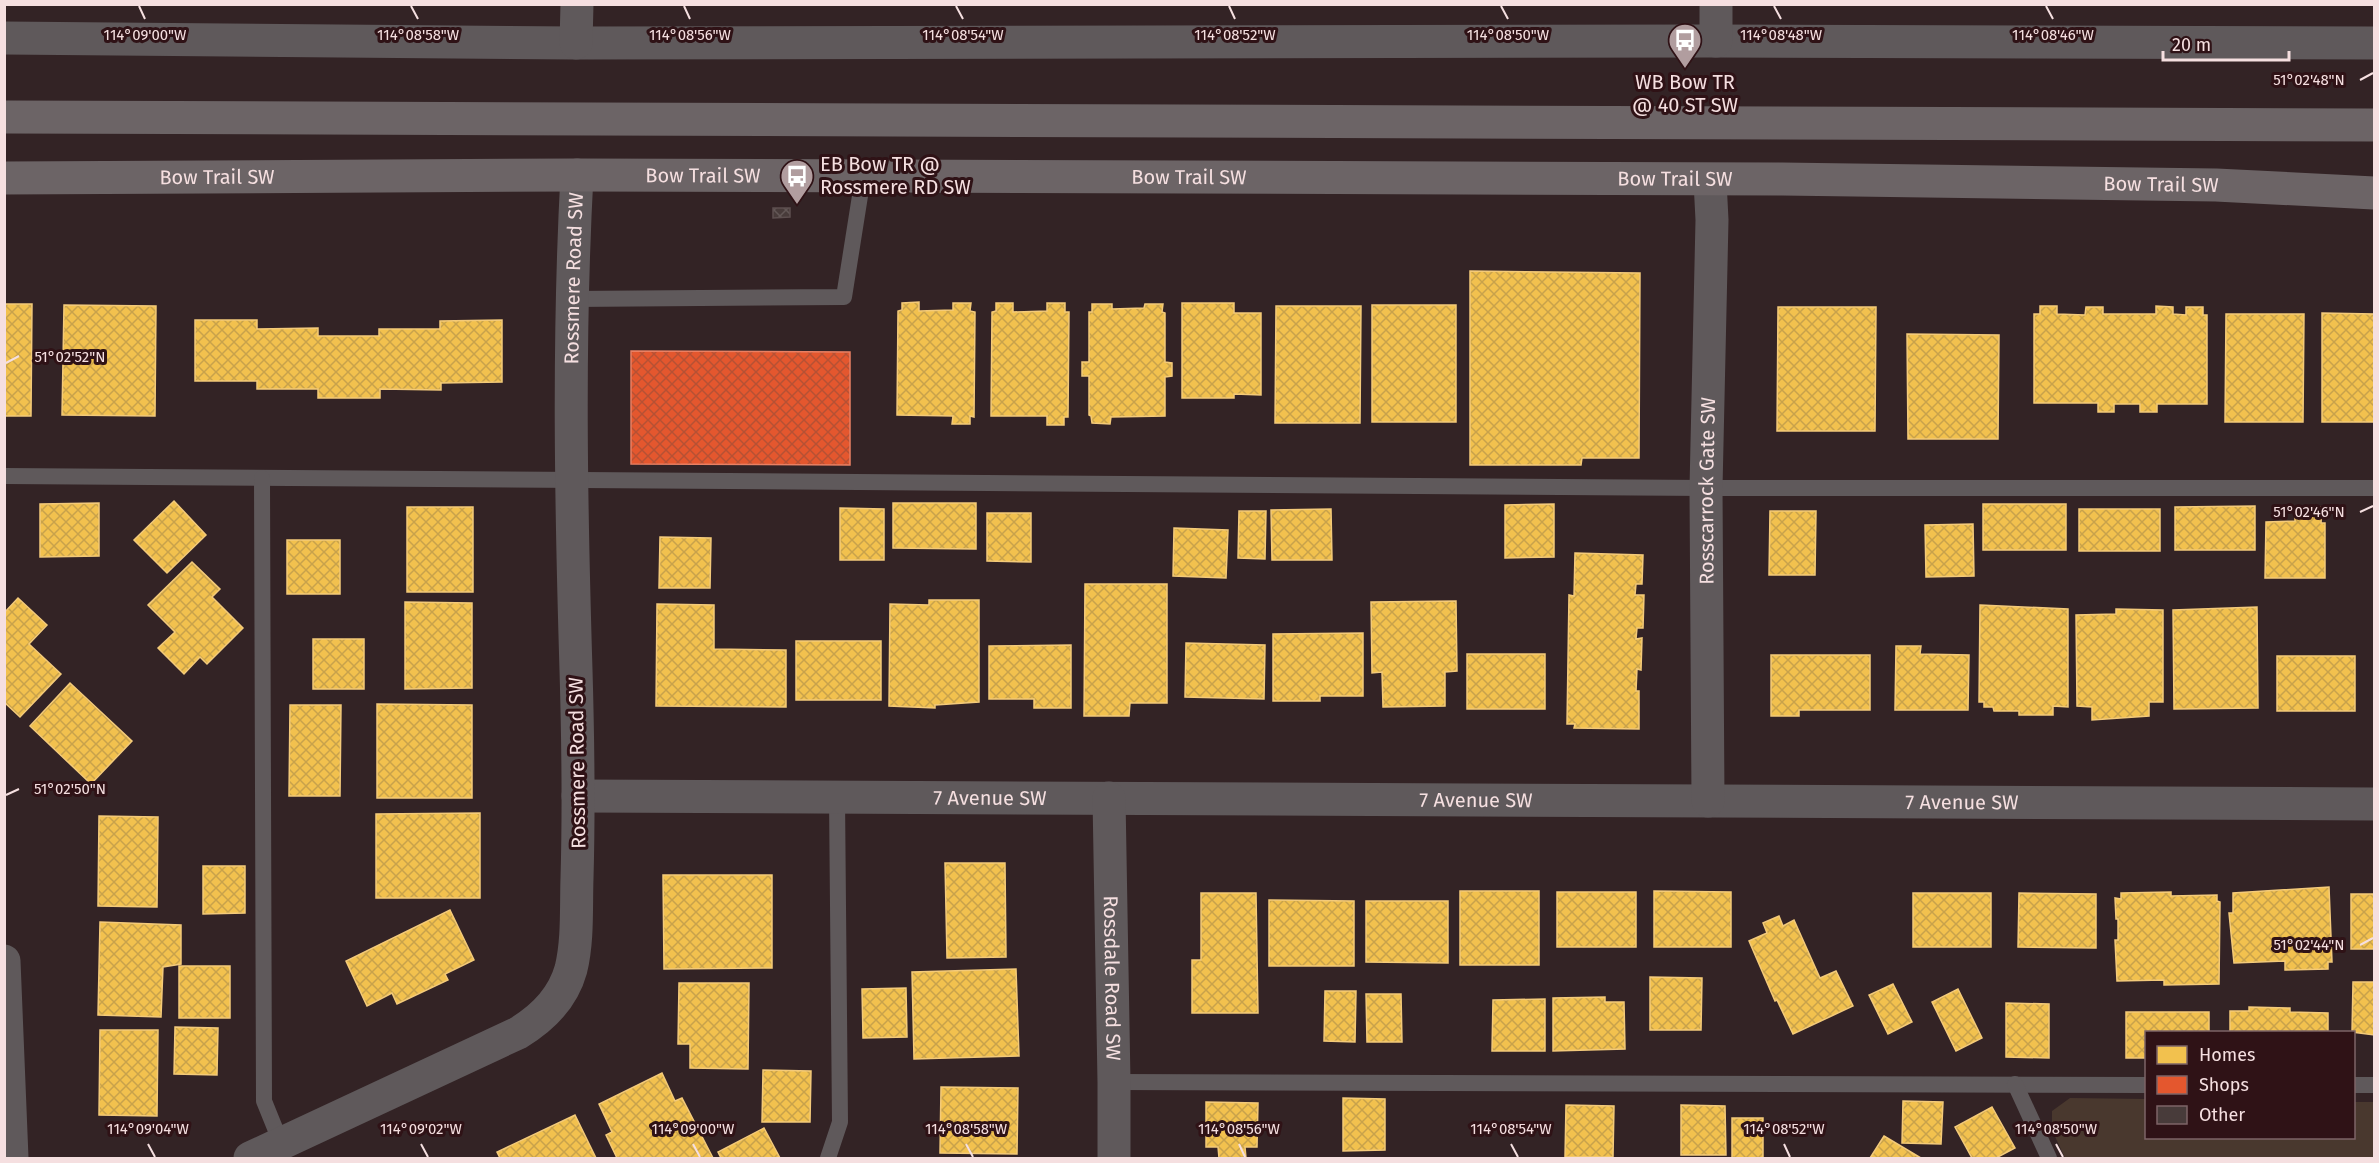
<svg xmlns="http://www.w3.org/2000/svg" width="2379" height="1163" font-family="'Fira Sans',sans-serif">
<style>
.park{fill:#49382e}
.homes{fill:url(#homes-cross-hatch);stroke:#f3ca7a;stroke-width:1.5}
.shops{fill:url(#shops-cross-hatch);stroke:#e98063;stroke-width:1.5}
.building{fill:url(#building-cross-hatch);stroke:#5d4f4f;stroke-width:1.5}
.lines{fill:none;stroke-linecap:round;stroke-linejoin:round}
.service{stroke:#5f595b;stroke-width:16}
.minor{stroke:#5f595b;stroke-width:33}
.secondary{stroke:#6c6466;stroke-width:33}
.ticks{fill:none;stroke:#f5dfe0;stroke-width:2}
.labels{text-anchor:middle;stroke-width:6;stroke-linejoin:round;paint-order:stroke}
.poi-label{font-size:20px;fill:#f5dfe0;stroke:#2f1216}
.street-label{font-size:20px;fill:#f5dfe0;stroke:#2f1216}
.ticks-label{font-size:15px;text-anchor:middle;fill:#f5dfe0;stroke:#2f1216;stroke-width:6;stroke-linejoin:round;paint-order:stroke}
</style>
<defs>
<pattern id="homes-cross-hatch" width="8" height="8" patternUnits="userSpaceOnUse" patternTransform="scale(1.5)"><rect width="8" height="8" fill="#f2c14e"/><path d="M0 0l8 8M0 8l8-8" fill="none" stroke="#c8a24b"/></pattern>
<pattern id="shops-cross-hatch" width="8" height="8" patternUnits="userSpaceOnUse" patternTransform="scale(1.5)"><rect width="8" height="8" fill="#e4572e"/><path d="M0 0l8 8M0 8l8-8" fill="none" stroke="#b65134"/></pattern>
<pattern id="building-cross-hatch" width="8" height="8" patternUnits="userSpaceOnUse" patternTransform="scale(1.5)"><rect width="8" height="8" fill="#483b3a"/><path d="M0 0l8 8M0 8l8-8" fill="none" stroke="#635756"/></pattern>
</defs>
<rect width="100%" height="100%" fill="#332325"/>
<polygon class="park" points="2070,1098 2146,1099 2146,1138 2354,1138 2354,1102 2374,1102 2374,1158 2065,1158 2052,1130 2052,1111"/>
<g class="homes">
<polygon points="1470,271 1640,273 1639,458 1582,458 1581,465 1470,465"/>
<polygon points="919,302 919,311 953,310 953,303 971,303 970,311 975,312 974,417 970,416 970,424 952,424 953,416 897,415 898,311 902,310 902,303"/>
<polygon points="996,303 1013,303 1013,312 1047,311 1047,303 1065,303 1065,312 1069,312 1068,417 1064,417 1064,425 1047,425 1047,416 991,416 992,312 996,311"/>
<polygon points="1182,303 1234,303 1234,313 1261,313 1261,395 1234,394 1234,398 1182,398"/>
<polygon points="4,304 32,304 31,416 4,416"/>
<polygon points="1092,304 1112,304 1112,309 1144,308 1145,304 1163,304 1162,312 1165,313 1165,362 1172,363 1172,376 1165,377 1165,416 1111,417 1110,424 1092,423 1091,416 1089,415 1089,376 1082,376 1082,362 1089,362 1089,312 1092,312"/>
<polygon points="64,305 156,306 155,416 62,415"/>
<rect x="1372" y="305" width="84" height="117"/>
<polygon points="1276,306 1361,306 1360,423 1275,423"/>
<polygon points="2040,306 2057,306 2057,314 2085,315 2086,307 2103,307 2103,314 2156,314 2156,306 2173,307 2173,314 2186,315 2186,307 2203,307 2203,315 2207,315 2207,404 2157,404 2157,412 2140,412 2140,404 2114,404 2114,412 2098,412 2098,403 2034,403 2034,314 2040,314"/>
<polygon points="1778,307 1876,307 1875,431 1777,431"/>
<polygon points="2322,313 2374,314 2374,422 2322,422"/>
<polygon points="2226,314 2304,314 2303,422 2225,422"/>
<polygon points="195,320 257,320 257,329 318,328 318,336 379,336 379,329 440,329 440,321 502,320 502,382 441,383 441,390 380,389 380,398 318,398 318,389 257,389 257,381 195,381"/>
<polygon points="1907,334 1999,335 1998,439 1908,439"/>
<polygon points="174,501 206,535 167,573 134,540"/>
<polygon points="99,503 99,556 40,557 40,504"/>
<polygon points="893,503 976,503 976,549 893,548"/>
<polygon points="1554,504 1554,557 1505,558 1505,505"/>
<rect x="1983" y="504" width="83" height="46"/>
<polygon points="2255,506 2255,550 2175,550 2175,507"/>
<rect x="407" y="507" width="66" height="85"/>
<polygon points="2295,507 2322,507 2321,523 2325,523 2325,578 2265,578 2266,522 2295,521"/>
<polygon points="840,508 884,509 884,560 840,560"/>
<polygon points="1331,509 1332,560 1272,560 1271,510"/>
<rect x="2079" y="509" width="81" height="42"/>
<polygon points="1239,511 1266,511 1265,559 1238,558"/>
<polygon points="1770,511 1816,511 1815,575 1769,575"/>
<polygon points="987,513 1031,513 1031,562 987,561"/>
<polygon points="1973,524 1974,576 1926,577 1925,525"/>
<polygon points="1174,528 1228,530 1226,578 1173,576"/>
<polygon points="660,537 711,538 710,588 659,588"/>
<rect x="287" y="540" width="53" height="54"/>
<polygon points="1575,553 1643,555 1642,584 1636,584 1635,595 1644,595 1643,628 1637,628 1636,639 1642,638 1641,670 1637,669 1636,691 1639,691 1639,729 1574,728 1575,724 1567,724 1569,595 1574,596"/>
<polygon points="192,562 220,589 212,597 243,628 207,664 200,657 184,674 158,648 175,632 148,605"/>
<polygon points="1085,584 1167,584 1167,703 1130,703 1129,716 1084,716"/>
<polygon points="18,598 47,625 29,644 61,674 20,717 4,702 4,613"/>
<polygon points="929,600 979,600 979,702 935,705 935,708 889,706 890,604 929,605"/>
<polygon points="1456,601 1457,671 1445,672 1445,706 1383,707 1382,672 1372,673 1371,602"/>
<polygon points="405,602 472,603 472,688 405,689"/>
<polygon points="657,604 714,605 714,649 786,650 786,707 656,706"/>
<polygon points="1980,605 2068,609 2068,707 2053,706 2053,715 2019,715 2019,711 1994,711 1993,707 1984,707 1984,702 1979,702"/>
<polygon points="2257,607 2258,708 2174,709 2173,610"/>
<polygon points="2116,609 2163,610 2163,702 2149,702 2149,716 2092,720 2092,707 2077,706 2076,615 2116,614"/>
<polygon points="1363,633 1363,696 1320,696 1320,701 1273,701 1273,634"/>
<rect x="313" y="639" width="51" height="50"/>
<rect x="796" y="641" width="85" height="59"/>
<polygon points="1186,643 1265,645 1264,699 1185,697"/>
<polygon points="1071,645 1071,708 1034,708 1034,699 989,699 989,646"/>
<polygon points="1896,646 1921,646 1920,654 1969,655 1968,710 1895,710"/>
<rect x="1467" y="654" width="78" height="55"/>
<polygon points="1771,655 1870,655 1870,710 1799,710 1799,716 1771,716"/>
<rect x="2277" y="656" width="78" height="55"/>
<polygon points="70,683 132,741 91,784 30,726"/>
<polygon points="377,704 472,705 472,798 377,798"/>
<polygon points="290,705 341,705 340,796 289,796"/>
<polygon points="480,813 480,898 376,898 376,814"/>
<polygon points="99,816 158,817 157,907 98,906"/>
<polygon points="945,863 1005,863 1006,957 947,958"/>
<polygon points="203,866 245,866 245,913 203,914"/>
<polygon points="663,875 772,875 772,968 664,969"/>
<polygon points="2329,887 2332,962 2328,962 2328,969 2285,970 2285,961 2234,963 2229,913 2233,913 2233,893"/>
<rect x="1460" y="891" width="79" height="74"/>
<polygon points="1654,891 1731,892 1731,947 1654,947"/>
<rect x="1557" y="892" width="79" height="55"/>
<polygon points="2171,892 2171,896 2217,895 2217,901 2220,902 2219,984 2164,985 2164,980 2117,981 2115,940 2118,940 2118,919 2116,919 2115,898 2121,899 2121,893"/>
<polygon points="1201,893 1256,893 1258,1013 1192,1013 1192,960 1201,960"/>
<rect x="1913" y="893" width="78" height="54"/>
<polygon points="2019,893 2096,894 2096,948 2018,947"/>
<rect x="2351" y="894" width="23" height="55"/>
<polygon points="1269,900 1354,901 1354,966 1269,966"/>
<polygon points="1366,901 1448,901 1448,963 1366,962"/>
<polygon points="450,910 474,960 445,974 448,980 397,1004 392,993 367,1006 346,961"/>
<polygon points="1779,916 1783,926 1794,920 1820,978 1836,971 1853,1006 1793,1034 1777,1000 1775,1001 1749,941 1767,933 1763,923"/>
<polygon points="100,922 181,925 181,964 163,967 161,1017 98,1015"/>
<rect x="179" y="966" width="51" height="52"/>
<polygon points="1016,969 1019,1056 914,1059 912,972"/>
<polygon points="1650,977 1702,978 1701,1030 1650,1030"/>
<polygon points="2353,982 2374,982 2374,1035 2352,1032"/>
<polygon points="679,983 749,983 748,1069 690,1068 690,1044 678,1044"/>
<polygon points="1893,984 1912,1022 1888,1034 1869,995"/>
<polygon points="906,988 907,1037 863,1038 862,989"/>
<polygon points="1958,989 1982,1038 1956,1051 1932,1002"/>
<polygon points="1325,991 1356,991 1355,1042 1324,1041"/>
<polygon points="1366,994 1401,994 1402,1042 1367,1042"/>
<polygon points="1605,997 1605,1002 1624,1002 1625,1049 1553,1051 1553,998"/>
<polygon points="1545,999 1545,1051 1492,1051 1493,1000"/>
<polygon points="2006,1003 2049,1004 2049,1058 2006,1057"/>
<polygon points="2249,1007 2290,1008 2290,1012 2328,1013 2328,1032 2230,1032 2230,1011 2249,1011"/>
<polygon points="2126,1012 2209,1012 2209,1032 2146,1032 2146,1058 2126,1058"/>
<polygon points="175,1027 218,1028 217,1075 174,1074"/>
<polygon points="100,1030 158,1030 157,1116 99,1115"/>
<polygon points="763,1070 811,1071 810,1122 762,1122"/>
<polygon points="662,1073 675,1101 682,1098 713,1158 617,1158 606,1135 612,1132 599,1104"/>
<polygon points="941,1087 1018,1088 1017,1154 940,1153"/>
<polygon points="1343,1098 1385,1099 1385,1150 1343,1151"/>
<polygon points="1903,1101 1943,1102 1941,1144 1902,1143"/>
<polygon points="1206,1102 1258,1103 1257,1147 1245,1147 1246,1158 1219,1158 1218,1147 1206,1147"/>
<polygon points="1566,1105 1614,1106 1613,1157 1565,1157"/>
<polygon points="1681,1105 1725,1106 1726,1155 1681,1155"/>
<polygon points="1992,1107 2015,1148 1996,1158 1972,1158 1955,1127"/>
<polygon points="575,1115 596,1158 500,1158 497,1152"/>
<rect x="1732" y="1118" width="31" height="40"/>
<polygon points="764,1128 780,1158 721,1158 718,1152"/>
<polygon points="1884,1136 1921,1158 1870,1158"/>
</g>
<polygon class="shops" points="631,351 850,352 850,465 631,464"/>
<polygon class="building" points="773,208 790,208 790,217 773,218"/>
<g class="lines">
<g class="service">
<polyline points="573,299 844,297 863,177"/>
<polyline points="4,476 1706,488 2374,488"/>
<polyline points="262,478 264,1101 281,1143"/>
<polyline points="1114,1082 2146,1085"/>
<polyline points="2015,1084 2049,1158"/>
<polyline points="2354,1085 2374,1085"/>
<polyline points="828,1158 840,1122 837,797"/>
</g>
<g class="minor">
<polyline points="4,38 576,43 1716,41 2374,43"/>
<polyline points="1716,41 1716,4"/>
<polyline points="576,43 577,4"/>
<path id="s1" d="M578,796l1796,8"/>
<path id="s2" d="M1109,798l5,284v76"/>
<path id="s3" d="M1708,801l-2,-313 6,-268 -2,-39"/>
<polyline points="4,961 12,1158"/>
<path id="s4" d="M250,1158l268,-125c25,-15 45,-35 53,-64 7,-29 5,-61 6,-91 2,-69 1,-139 -1,-208 -5,-165 -8,-330 1,-495"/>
</g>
<g class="secondary">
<polyline points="4,117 2374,125"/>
<path id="s5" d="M4,178l573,-3 1205,4 434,6 158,8"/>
</g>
</g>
<path class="ticks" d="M139,6l6,13M411,6l7,13M684,6l6,13M956,6l7,13M1229,6l6,13M1501,6l7,13M1774,6l7,13M2046,6l7,13M2360,80l13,-7M6,363l13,-7M2360,512l13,-6M6,795l13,-6M2360,945l13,-7M148,1144l7,13M421,1144l7,13M693,1144l7,13M966,1144l7,13M1239,1144l6,13M1511,1144l7,13M1784,1144l6,13M2056,1144l7,13"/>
<defs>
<symbol id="bus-pin" viewBox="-11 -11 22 30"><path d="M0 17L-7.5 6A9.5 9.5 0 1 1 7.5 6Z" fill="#b19d9f" stroke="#2f1216"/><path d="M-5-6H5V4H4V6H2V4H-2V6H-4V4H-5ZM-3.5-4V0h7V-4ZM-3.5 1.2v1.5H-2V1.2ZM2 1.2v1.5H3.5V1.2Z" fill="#fff"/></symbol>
</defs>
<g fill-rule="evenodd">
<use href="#bus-pin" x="1666" y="21" width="38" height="52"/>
<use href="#bus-pin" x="778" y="157" width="38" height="52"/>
</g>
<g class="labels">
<g class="poi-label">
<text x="1685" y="89">WB Bow TR<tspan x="1685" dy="23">@ 40 ST SW</tspan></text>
<text x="820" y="171" text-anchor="start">EB Bow TR @<tspan x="820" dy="23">Rossmere RD SW</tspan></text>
</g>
<g class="street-label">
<text dy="7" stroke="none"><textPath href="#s5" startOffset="699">Bow Trail SW</textPath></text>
<text dy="7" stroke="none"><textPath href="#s5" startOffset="213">Bow Trail SW</textPath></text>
<text dy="7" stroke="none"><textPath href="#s5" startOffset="1185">Bow Trail SW</textPath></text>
<text dy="7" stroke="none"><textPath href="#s5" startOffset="1671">Bow Trail SW</textPath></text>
<text dy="7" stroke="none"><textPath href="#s5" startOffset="2157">Bow Trail SW</textPath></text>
<text dy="7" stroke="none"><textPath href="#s4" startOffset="1072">Rossmere Road SW</textPath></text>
<text dy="7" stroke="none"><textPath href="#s3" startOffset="310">Rosscarrock Gate SW</textPath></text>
<text transform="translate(577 763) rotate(-91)" y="7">Rossmere Road SW</text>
<text dy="7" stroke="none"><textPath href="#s1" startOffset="412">7 Avenue SW</textPath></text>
<text dy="7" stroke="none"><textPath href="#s1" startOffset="898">7 Avenue SW</textPath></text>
<text dy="7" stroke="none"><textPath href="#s1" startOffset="1384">7 Avenue SW</textPath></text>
<text dy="7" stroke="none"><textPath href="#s2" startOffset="180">Rossdale Road SW</textPath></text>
</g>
</g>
<g class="ticks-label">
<text x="145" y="40">114°09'00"W</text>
<text x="418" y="40">114°08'58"W</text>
<text x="690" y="40">114°08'56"W</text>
<text x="963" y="40">114°08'54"W</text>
<text x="1235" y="40">114°08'52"W</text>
<text x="1508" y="40">114°08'50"W</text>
<text x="1781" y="40">114°08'48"W</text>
<text x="2053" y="40">114°08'46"W</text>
<text x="2309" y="85">51°02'48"N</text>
<text x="70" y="362">51°02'52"N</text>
<text x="2309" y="517">51°02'46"N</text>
<text x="70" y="794">51°02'50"N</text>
<text x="2309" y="950">51°02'44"N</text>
<text x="148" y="1134">114°09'04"W</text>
<text x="421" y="1134">114°09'02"W</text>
<text x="693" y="1134">114°09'00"W</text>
<text x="966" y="1134">114°08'58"W</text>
<text x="1239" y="1134">114°08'56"W</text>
<text x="1511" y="1134">114°08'54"W</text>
<text x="1784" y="1134">114°08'52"W</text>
<text x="2056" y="1134">114°08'50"W</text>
</g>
<rect width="2379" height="1163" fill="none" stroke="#f5dfe0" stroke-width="12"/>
<rect x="2145" y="1031" width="210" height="108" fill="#2f1216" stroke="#7e6467" stroke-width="1.5"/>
<rect x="2157" y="1046" width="30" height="18" fill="#f2c14e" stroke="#7e6467" stroke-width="1.5"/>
<text x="2199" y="1061" font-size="18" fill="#f5dfe0">Homes</text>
<rect x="2157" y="1076" width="30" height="18" fill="#e4572e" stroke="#7e6467" stroke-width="1.5"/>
<text x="2199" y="1091" font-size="18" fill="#f5dfe0">Shops</text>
<rect x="2157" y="1106" width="30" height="18" fill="#483b3a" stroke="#7e6467" stroke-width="1.5"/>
<text x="2199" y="1121" font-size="18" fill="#f5dfe0">Other</text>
<path d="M2163 51v9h126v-9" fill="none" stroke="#f5dfe0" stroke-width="3"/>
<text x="2172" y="51" font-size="18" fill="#f5dfe0" stroke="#2f1216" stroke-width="4.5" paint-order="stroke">20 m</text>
</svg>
